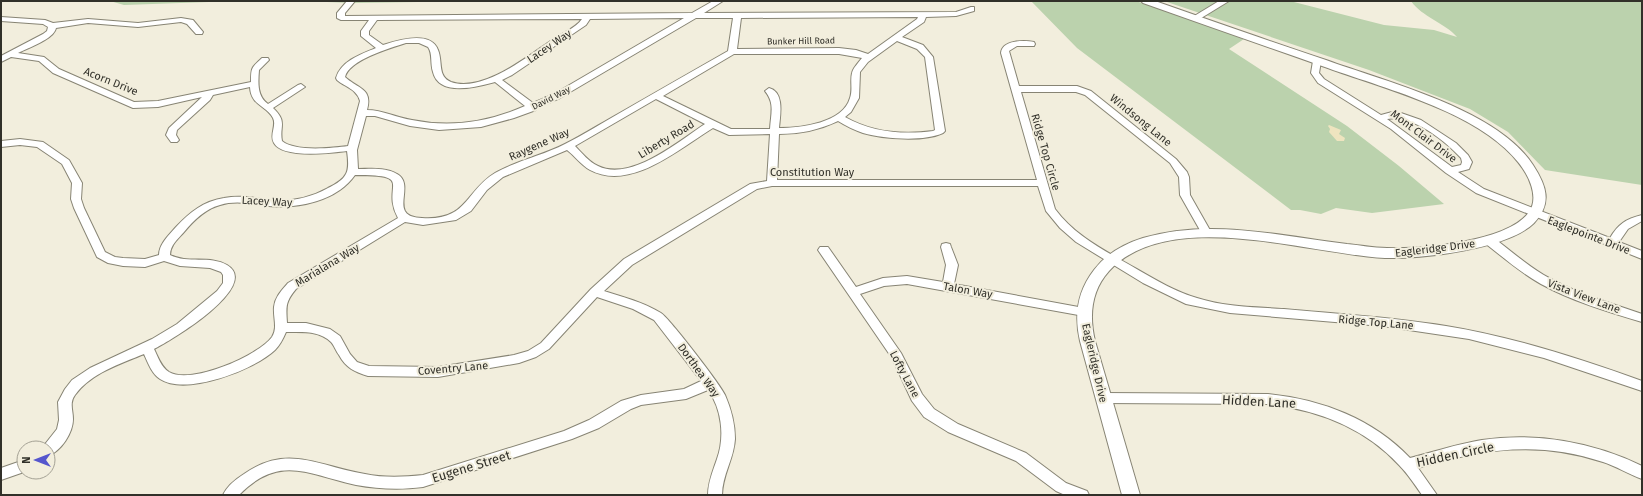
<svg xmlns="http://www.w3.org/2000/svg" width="1643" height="496" font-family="'Fira Sans',sans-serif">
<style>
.green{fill:#bbd2ad}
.sand{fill:#eee4bf}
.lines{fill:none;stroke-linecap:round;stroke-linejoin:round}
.minor-casing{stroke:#878474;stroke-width:2}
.major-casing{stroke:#878474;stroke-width:2}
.minor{fill:#fff;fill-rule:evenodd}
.major{fill:#fff;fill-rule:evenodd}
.labels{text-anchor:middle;stroke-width:4;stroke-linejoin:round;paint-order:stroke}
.far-street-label{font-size:9px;fill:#313029;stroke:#f2eedd}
.street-label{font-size:11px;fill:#313029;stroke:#f2eedd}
.near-street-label{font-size:13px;fill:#313029;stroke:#f2eedd}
</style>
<rect width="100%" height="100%" fill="#f2eedd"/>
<g class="green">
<polygon points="110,1 237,1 124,5"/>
<polygon points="301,1 483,1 353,3"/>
<polygon points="1031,1 1136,1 1244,39 1229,49 1347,126 1399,166 1444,204 1372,213 1336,208 1321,214 1300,210 1291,210 1077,48"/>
<path d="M1164,1h126l94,24 50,5 23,7c-12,-14 -35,-20 -46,-36h231v184l-97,-15 -37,-38 -38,-23 -101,-39z"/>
</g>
<polygon class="sand" points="1329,125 1341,130 1339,134 1345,138 1344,141 1337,141 1329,132 1330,129 1328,126"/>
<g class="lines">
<defs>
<g id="minor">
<path d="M347,1h8l-10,12v3l347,-3 21,-12h10l-19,12 252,-1 15,-5h3v4l-18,5 -30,1 -2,5 -22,15 21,8 10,12 12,74 -2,2c-19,9 -59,6 -80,0 -9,-3 -17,-7 -25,-12 -19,9 -38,13 -59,13l-2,46h260l-36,-127c1,-13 23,-13 33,-11l1,2 -1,2h-17l-8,5 10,35h58l14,5 85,68 11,13 2,5 1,18 21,37 -1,3h-8l-1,-3 -21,-37 -1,-18 -9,-14 -85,-68 -9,-3h-55l34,117c17,23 41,37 66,51 25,14 49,30 76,38 28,9 58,9 87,11 54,5 108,8 162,17 67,11 132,32 196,55v10l-98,-33 -75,-19 -87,-13 -152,-13 -44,-9 -43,-21 -67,-41 -16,-14 -14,-17 -8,-25h-266l-15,3 -125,76 -28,26c19,6 39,11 57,22 8,5 59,71 64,82 6,14 10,28 10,44 -1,20 -13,36 -13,56h-14c0,-13 5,-24 9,-36 8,-22 5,-50 -9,-69l-22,9 -45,6 -10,4 -32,19 -27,11 -149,48c-23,3 -45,2 -67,-2 -47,-10 -76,-32 -117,10h-16c4,-9 13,-16 21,-21 44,-31 76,-7 121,0 19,4 39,3 58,1l141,-44 25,-11 32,-19 20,-6 43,-6 17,-8 -47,-61 -21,-11 -36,-12 -48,52 -13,8 -17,6 -81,14 -70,-1c-13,-4 -22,-8 -29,-21 -3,-4 -5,-10 -8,-13 -12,-12 -30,-10 -45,-10 -3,7 -6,13 -11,18 -21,20 -89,46 -115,29 -8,-5 -12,-16 -16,-25 -24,10 -53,19 -69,41 -6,8 -2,15 -2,24 0,14 -12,32 -25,37v-8h-6l15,-19 2,-9 -1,-18 7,-13 7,-9 18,-12 62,-29 25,-15 40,-33 6,-8v-8l-2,-3 -11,-4 -30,-2 -16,-5 -19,6 -22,-1 -15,-3 -11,-6 -23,-49 -3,-9 1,-16 -10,-19 -25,-17 -17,-2 -19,2v-6l19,-2 23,3 26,18 13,23 -1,16 3,9 21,44 10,5 8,1 22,1 14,-4c0,-11 10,-20 17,-28 14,-15 28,-26 48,-29 16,-3 30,0 46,2 21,2 40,-2 58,-12 20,-10 22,-16 19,-37 -16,2 -64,8 -73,-8 -5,-8 3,-17 -1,-25 -7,-13 -22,-12 -23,-31l-37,8 -3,5 -33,30 -1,5 3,5 -2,2h-6l-5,-7 3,-7 33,-31 -44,10 -25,1 -80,-35 -14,-12 -28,-4 -10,5v-6l42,-22 4,-3 1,-4 -5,-3 -42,-3v-4l44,3 8,3 35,-4 50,4 43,-5 12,2 10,12 -1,2h-6l-9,-10 -6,-2 -43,5 -50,-4 -32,5c-2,11 -28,20 -38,25l26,4 15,12 75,33 24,-1 93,-19c0,-14 0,-14 11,-24h6l1,2 -10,10c-1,13 -2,26 9,34l30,-19 3,-1 4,3 -32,21c15,14 6,18 9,33 13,11 50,7 66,5l12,-45c-3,-12 -15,-14 -23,-21l-1,-2c5,-17 25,-24 40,-30l-15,-12v-5l8,-11h-28l-4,-2v-5zM918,17l-1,2 -49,35 -12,-4 -17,-2 -102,1 4,-31zM684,18l-130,76 -21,9 -31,-23 10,-5 74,-50 4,-6zM696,18h37l-5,33c-37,21 -74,42 -110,63 -18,10 -35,21 -53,30 -21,11 -49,17 -70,29 -30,18 -27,48 -73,45 -36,-1 -5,-33 -25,-44 -11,-7 -27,-5 -39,-5l-1,-19 9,-34h9l35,10 29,4 42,-3 33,-9 22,-8 1,-2 23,-10zM582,19c-6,9 -21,15 -30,21 -24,16 -69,53 -101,42 -14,-6 -8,-20 -13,-32 -7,-20 -40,-10 -55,-5l-14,-10v-4l8,-11zM897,41l20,8 8,8 10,73 -2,1c-30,4 -62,1 -88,-14l6,-5 8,-14 1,-26 8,-10zM406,43h13l9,4c5,7 2,16 5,25 6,25 44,15 62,10l30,24c-36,16 -74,22 -113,14 -15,-2 -29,-10 -45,-10 6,-22 -9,-21 -22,-33 4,-17 45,-29 61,-34zM734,54h105l23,4c-3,4 -9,10 -10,15 -2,8 1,17 -2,25 -7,25 -49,30 -71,30 1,-12 6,-36 -10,-40l-4,3c10,12 6,22 5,38h-39l-68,-33zM656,99l49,25c-26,17 -74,58 -107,42 -9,-4 -16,-13 -23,-20zM713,128l16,7 41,-1 -3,47 -17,3 -126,75 -33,30 -50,54 -13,8 -14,4 -76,12 -69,-1 -12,-4 -7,-8 -10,-18 -10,-7 -24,-6h-19c-1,-16 -2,-21 9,-34l109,-67 18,3 33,-5 15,-9 16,-21 16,-13 64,-27c8,6 14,15 23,20 41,22 90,-22 123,-42zM355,175c62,0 25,10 43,43l-110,65c-6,7 -13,14 -14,24 -1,10 4,21 -2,30 -14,19 -81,48 -103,35 -8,-5 -11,-15 -15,-23 16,-8 108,-63 73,-84 -17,-10 -39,-1 -57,-10 0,-10 8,-16 14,-23 10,-12 21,-23 36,-27 16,-5 33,-1 49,1 29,3 68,-5 86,-31z"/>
<polygon points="1219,1 1229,1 1198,20 1192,20 1191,18"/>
<path d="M1317,58l4,3 -2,12 5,6 57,36 11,-3 9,1 20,7 35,23 12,12 4,7 -3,7 -11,3 26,17 126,49c8,-14 16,-19 32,-23v6l-14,8 -9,13 23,9v8l-166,-66 -30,-20 -55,-44 -73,-46 -7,-10 2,-12zM1396,118c24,3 49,23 65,40l1,4 -1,3 -9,2 -65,-48z"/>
<path d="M1490,237l4,1c18,14 35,29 55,40 29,16 62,25 93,36v8c-34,-10 -70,-21 -101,-38 -20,-11 -37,-26 -55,-40l-1,-3 1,-3z"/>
<polygon points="946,243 950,244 951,247 958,265 954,284 1084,308 1088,309 1090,312 1088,315 1084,316 907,284 884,286 860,294 901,353 922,394 934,409 958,424 1026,453 1066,483 1087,491 1089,495 1065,495 1056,491 1016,461 948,432 924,417 912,401 892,358 818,250 820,247 828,247 856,287 883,278 907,276 943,282 946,265 941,247 942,244"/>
<path d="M1103,393l165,1c53,5 105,25 142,64 24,-6 47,-14 72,-18 54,-8 111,2 160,26v13c-14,-5 -26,-13 -39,-17 -65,-22 -121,-13 -185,6l19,27h-15c-7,-10 -14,-21 -23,-30 -34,-37 -81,-55 -131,-61l-165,-1 -5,-1 -2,-4 2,-4z"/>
<polygon points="24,460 24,472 1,480 1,468"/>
</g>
<path id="major" d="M1141,1h14c57,20 114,40 171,59 60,22 171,49 207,105 13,20 20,38 1,58 -26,26 -112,36 -149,35 -77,-4 -216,-52 -276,13 -18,20 -20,45 -14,70l45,154h-18l-42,-154c-6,-26 -3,-49 14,-71 12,-16 30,-26 49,-32 67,-20 137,-2 204,6 13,1 26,4 40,4 34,1 121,-6 142,-36 11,-15 -1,-38 -11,-50 -41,-51 -136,-74 -196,-96 -60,-21 -120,-42 -179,-63z"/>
</defs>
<use href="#minor" class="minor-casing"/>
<use href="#major" class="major-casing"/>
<use href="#minor" class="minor"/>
<use href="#major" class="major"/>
</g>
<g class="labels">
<g class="far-street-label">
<text transform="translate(801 41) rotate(-1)" y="3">Bunker Hill Road</text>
<text transform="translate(551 98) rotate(-27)" y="3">David Way</text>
</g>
<g class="street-label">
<text transform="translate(549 46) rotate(-34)" y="4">Lacey Way</text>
<text transform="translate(111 81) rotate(22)" y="4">Acorn Drive</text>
<text transform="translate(1141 120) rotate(39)" y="4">Windsong Lane</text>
<text transform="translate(1424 136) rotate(37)" y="4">Mont Clair Drive</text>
<text transform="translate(666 139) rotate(-31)" y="4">Liberty Road</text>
<text transform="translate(539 144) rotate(-24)" y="4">Raygene Way</text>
<text transform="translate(1046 152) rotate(74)" y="4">Ridge Top Circle</text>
<text x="812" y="176">Constitution Way</text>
<text transform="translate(267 201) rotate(3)" y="4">Lacey Way</text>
<text transform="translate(1589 235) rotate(21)" y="4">Eaglepointe Drive</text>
<text transform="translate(1435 248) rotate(-7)" y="4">Eagleridge Drive</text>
<text transform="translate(327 265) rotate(-31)" y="4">Marialana Way</text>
<text transform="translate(968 290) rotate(10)" y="4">Talon Way</text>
<text transform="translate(1584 296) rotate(21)" y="4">Vista View Lane</text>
<text transform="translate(1376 322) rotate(5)" y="4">Ridge Top Lane</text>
<text transform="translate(1095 363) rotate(77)" y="4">Eagleridge Drive</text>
<text transform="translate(453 368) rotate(-5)" y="4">Coventry Lane</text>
<text transform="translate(699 370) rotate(54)" y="4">Dorthea Way</text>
<text transform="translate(905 374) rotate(62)" y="4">Lofty Lane</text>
</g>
<g class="near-street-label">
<text transform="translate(1259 401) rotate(3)" y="5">Hidden Lane</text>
<text transform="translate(1455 454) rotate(-12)" y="5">Hidden Circle</text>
<text transform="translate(471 466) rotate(-17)" y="5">Eugene Street</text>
</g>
</g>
<rect width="1643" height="496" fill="none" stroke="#313029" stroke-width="4"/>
<g transform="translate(36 460) rotate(270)"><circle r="19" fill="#f2eedd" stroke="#a5a295"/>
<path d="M0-3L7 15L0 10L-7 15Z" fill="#5556cd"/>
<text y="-6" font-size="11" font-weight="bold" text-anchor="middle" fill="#313029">N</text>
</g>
</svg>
